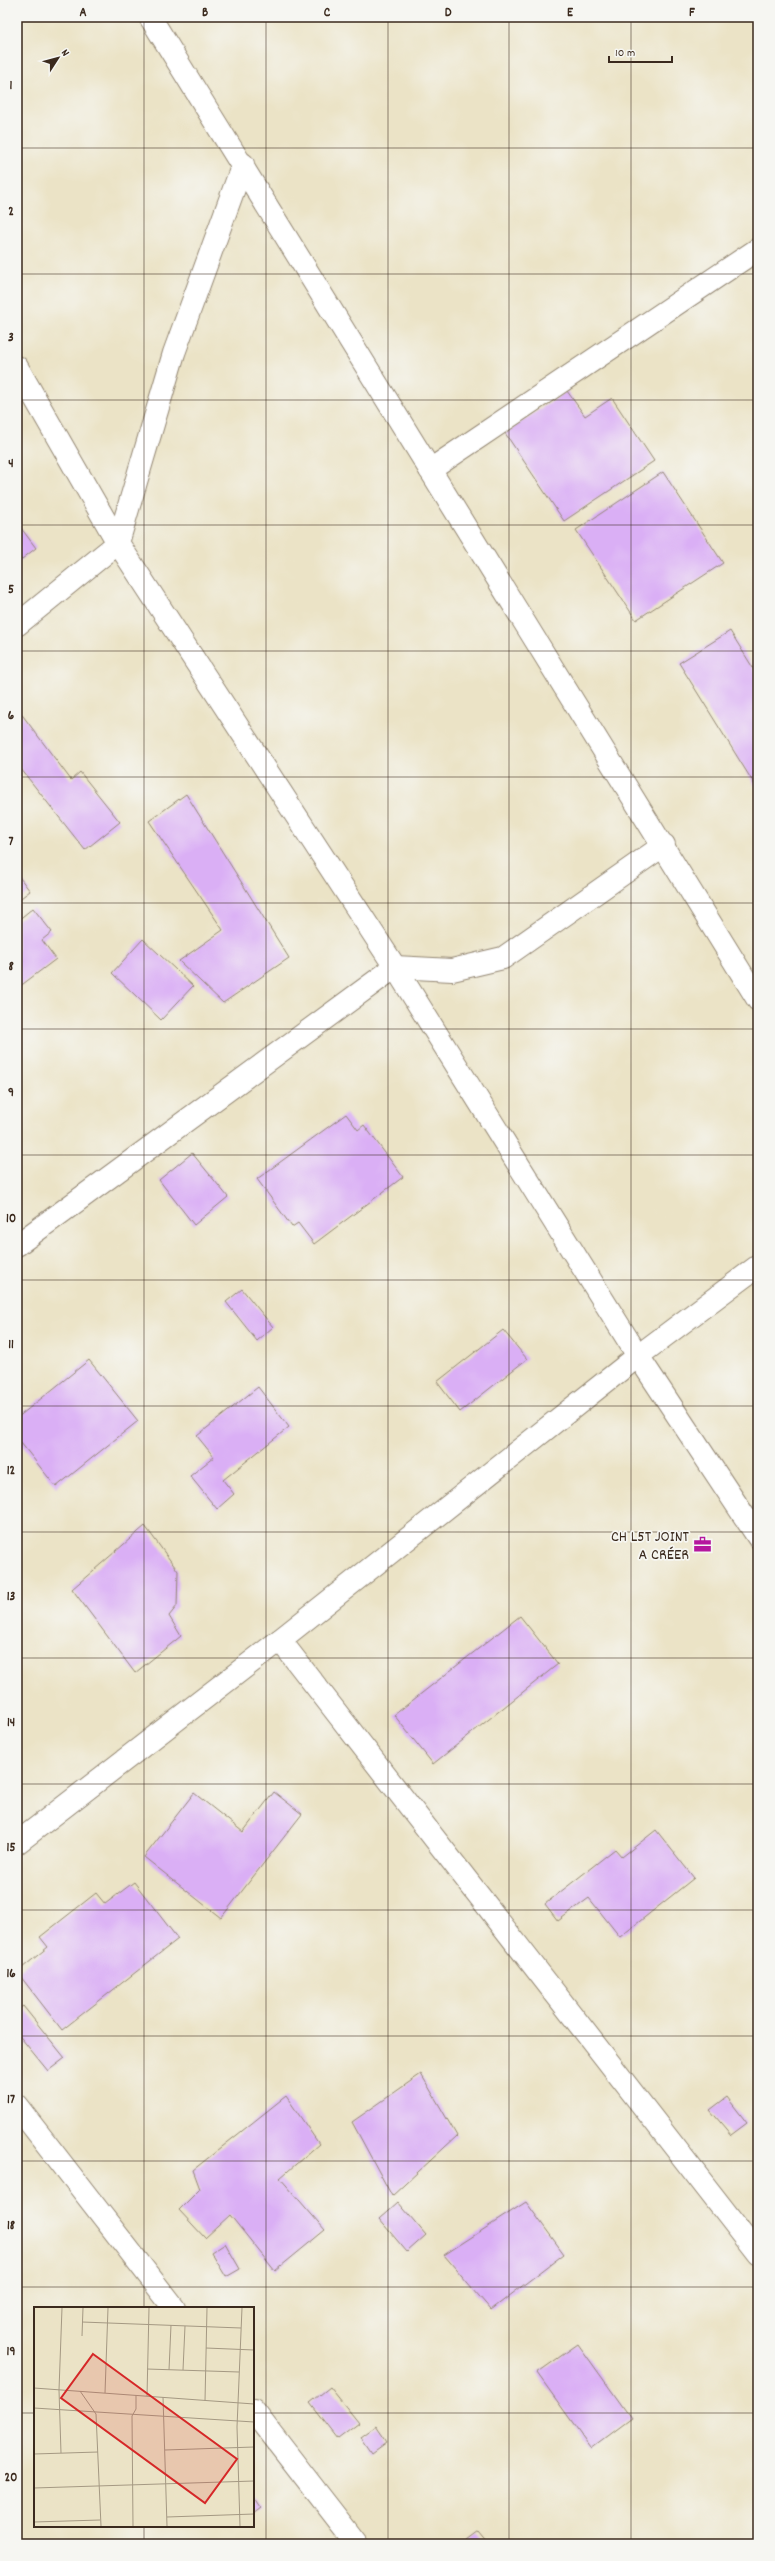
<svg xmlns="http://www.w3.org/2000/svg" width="775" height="2561" font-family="Dekko,sans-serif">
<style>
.building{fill:#daaff5}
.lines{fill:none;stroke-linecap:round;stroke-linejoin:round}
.minor-casing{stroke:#938672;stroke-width:24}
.minor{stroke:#fff;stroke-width:22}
.grid{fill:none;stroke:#3b2a1e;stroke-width:1;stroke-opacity:0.55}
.labels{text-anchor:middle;stroke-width:3.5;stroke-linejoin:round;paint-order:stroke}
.poi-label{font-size:16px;fill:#3b2a1e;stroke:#f6f6f2;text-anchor:end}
.inset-road{fill:none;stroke:#a59983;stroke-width:1}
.view{fill:#d62828;fill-opacity:0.15;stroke:#d62828;stroke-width:2}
.inset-edge{fill:none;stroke:#3b2a1e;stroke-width:2}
.neatline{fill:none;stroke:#3b2a1e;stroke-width:1.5}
.grid-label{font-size:13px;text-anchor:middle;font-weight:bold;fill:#3b2a1e}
</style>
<rect width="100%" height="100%" fill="#f6f6f2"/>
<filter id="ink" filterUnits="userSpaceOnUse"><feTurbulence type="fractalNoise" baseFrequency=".025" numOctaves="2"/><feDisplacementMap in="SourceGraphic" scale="8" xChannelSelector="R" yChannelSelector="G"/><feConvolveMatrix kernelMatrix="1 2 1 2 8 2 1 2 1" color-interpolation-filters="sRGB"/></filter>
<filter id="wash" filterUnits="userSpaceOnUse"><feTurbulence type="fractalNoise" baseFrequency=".012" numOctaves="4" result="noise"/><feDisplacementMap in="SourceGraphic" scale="16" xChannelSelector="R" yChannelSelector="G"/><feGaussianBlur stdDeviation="0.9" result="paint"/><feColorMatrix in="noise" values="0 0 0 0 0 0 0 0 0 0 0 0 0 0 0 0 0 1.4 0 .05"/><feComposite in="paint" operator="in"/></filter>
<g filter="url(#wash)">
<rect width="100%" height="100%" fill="#ebe3c6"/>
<g id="blocks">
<g class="building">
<polygon points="567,391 585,416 612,398 654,461 564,521 505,433"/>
<polygon points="663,472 723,563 636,620 576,530"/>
<polygon points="21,528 36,548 17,563 17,532"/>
<polygon points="730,631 758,676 758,790 679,663"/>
<polygon points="17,708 71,780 80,772 120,822 85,850 17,764"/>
<polygon points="186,794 289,958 223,1003 179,961 223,930 149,821"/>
<polygon points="17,874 30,891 17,901"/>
<polygon points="33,908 52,932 42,940 56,959 19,987 17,921"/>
<polygon points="143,939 193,986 161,1020 112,973"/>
<polygon points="346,1114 358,1130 364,1125 403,1177 314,1244 298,1223 292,1227 257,1179"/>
<polygon points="192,1153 228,1197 194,1225 159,1180"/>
<polygon points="242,1289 273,1327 257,1341 226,1302"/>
<polygon points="503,1330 527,1359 460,1412 437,1382"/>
<polygon points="89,1360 138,1421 56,1487 17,1438 17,1418"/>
<polygon points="258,1387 289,1427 223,1480 234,1494 217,1509 190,1476 214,1457 197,1436"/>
<polygon points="145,1526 178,1571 177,1606 169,1616 181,1636 135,1673 72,1589"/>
<polygon points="520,1616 558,1664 433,1764 394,1715"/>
<polygon points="274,1792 302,1814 221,1918 144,1857 194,1793 243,1832"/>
<polygon points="656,1830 694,1878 620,1937 589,1898 558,1921 545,1904 615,1849 622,1857"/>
<polygon points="134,1882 178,1939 62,2030 17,1972 48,1947 40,1937 96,1893 105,1904"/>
<polygon points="23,2006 65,2058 48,2071 17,2033 17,2010"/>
<polygon points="421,2074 457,2136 392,2196 352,2122"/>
<polygon points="286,2096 319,2144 280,2178 325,2230 275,2271 230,2215 205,2238 179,2210 200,2189 193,2170"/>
<polygon points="727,2097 747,2123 731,2135 710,2110"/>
<polygon points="398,2202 426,2235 407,2252 379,2219"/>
<polygon points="526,2202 564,2254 491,2310 444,2255"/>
<polygon points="225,2243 240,2269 226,2277 211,2252"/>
<polygon points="578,2344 631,2418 591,2448 537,2373"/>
<polygon points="330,2387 359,2423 338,2439 310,2403"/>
<polygon points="376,2426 387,2442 372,2453 361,2437"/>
<polygon points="253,2496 261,2508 253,2514"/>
<polygon points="477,2532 487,2544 461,2544"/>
</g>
</g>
</g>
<g filter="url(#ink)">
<use href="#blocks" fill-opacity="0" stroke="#938672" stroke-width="1"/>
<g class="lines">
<defs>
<g id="minor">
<polyline points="150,17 758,1000"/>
<polyline points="17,367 118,543 395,967 638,1356 758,1537"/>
<polyline points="430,470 758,249"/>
<polyline points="17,625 118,543 174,353 243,164"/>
<polyline points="17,1245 395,967 452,970 503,958 664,845"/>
<polyline points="280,1640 758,2254"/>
<polyline points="17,1843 280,1640 638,1356 758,1266"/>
<polyline points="17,2106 174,2308"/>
<polyline points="253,2410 357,2544"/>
</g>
</defs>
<use href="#minor" class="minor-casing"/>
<use href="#minor" class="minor"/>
</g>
</g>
<path class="grid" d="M144,17v2291M266,17v2527M388,17v2527M509,17v2527M631,17v2527M17,148h741M17,274h741M17,400h741M17,525h741M17,651h741M17,777h741M17,903h741M17,1029h741M17,1155h741M17,1280h741M17,1406h741M17,1532h741M17,1658h741M17,1784h741M17,1910h741M17,2036h741M17,2161h741M17,2287h741M17,2413h18M253,2413h505M144,2526v18"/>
<defs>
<symbol id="office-bare" viewBox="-9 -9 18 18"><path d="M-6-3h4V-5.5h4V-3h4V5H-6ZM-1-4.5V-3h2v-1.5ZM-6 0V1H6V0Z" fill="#b5179e" stroke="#f6f6f2" stroke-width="2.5" paint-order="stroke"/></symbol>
</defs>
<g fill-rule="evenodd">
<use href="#office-bare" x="690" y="1532" width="25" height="25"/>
</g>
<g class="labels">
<g class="poi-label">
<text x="689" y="1541">CH L5T JOINT<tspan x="689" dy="18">A CRÉER</tspan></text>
</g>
</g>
<g transform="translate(34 2307)">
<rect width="220" height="220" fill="#ebe3c6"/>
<path class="inset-road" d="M48,15l159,6M48,29l1,-28M172,41l48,2M113,62l92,3M135,63l2,-45M149,63l2,-44M0,81l220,16M46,84l16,23 5,112M71,86l3,-85M113,89l2,-88M129,90l4,129M171,94l2,-93M0,101l220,14M131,143l89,-3M27,146l-2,-63 3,-82M0,147l64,-2M0,181l220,-7M133,210l87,-3M0,215l66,-2M99,219l-1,-110 4,-7v-14M206,219l-3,-99 5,-119"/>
<path class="view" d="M59,47l144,105 -32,44 -144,-105z"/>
<rect width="220" height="220" class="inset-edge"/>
</g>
<rect width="775" height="2561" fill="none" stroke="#f6f6f2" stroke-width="44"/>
<g transform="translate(58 58) rotate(54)" stroke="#f6f6f2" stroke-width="3" paint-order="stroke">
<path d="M0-3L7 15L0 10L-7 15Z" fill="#3b2a1e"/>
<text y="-6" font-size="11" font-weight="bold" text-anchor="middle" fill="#3b2a1e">N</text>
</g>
<path d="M609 56v6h63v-6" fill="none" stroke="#3b2a1e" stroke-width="2"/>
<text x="615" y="56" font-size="12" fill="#3b2a1e" stroke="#f6f6f2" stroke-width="3" paint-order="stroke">10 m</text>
<rect x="22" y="22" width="731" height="2517" class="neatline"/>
<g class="grid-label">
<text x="83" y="16">A</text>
<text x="205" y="16">B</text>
<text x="327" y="16">C</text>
<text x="448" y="16">D</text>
<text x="570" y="16">E</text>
<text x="692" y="16">F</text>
<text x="11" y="89">1</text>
<text x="11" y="215">2</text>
<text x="11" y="341">3</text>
<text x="11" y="467">4</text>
<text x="11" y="593">5</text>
<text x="11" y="719">6</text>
<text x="11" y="845">7</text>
<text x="11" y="970">8</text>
<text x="11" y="1096">9</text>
<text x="11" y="1222">10</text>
<text x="11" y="1348">11</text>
<text x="11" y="1474">12</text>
<text x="11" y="1600">13</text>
<text x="11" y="1726">14</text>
<text x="11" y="1851">15</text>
<text x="11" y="1977">16</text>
<text x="11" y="2103">17</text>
<text x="11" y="2229">18</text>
<text x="11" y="2355">19</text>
<text x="11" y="2481">20</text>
</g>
</svg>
